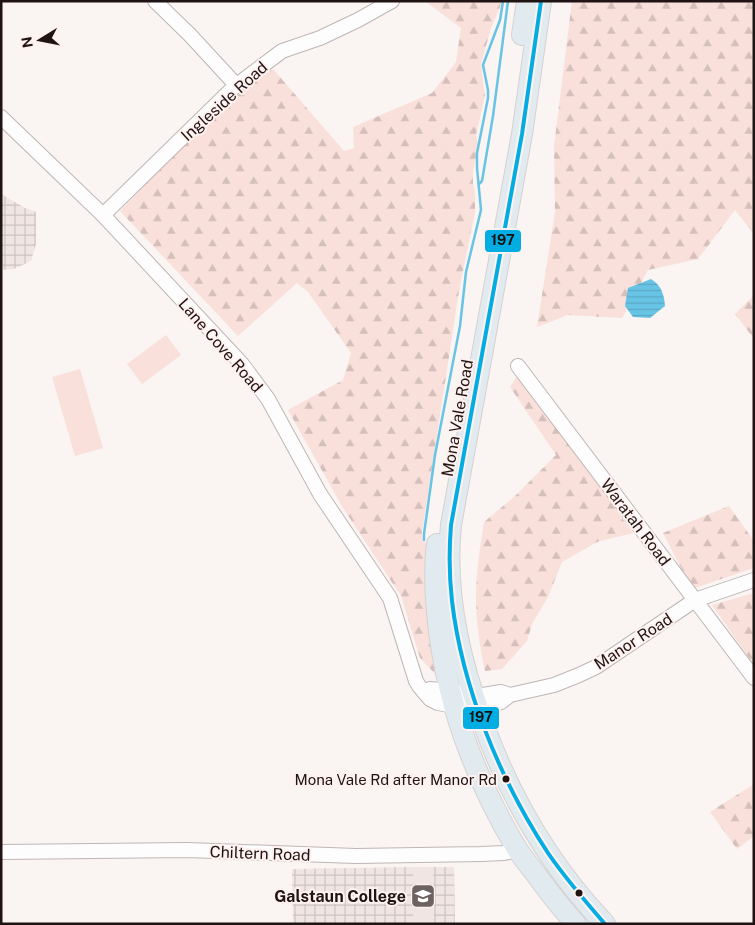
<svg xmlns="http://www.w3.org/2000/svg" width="755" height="925" font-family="'Public Sans',sans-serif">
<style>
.built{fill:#f0e5e2}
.industrial{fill:url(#industrial-grid)}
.forest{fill:url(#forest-firs)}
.pitch{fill:#f9e0db}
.water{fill:url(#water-rules)}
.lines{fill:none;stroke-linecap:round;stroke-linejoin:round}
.stream{stroke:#68c4e5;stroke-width:2.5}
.minor-casing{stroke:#bfb6b5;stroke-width:16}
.highway-casing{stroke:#d5d1d0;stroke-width:22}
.minor{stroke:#fefdfd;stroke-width:14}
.highway{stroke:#e1ebef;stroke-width:20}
.bus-1-casing{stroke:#fef1ef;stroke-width:8}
.bus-1{stroke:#02ade4;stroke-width:4}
.bus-dot{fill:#1f1413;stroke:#fef1ef;stroke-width:2}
.labels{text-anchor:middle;stroke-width:4;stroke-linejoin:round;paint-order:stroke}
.bus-label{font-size:15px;fill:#1f1413;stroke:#fef1ef;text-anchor:end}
.street-label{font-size:16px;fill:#1f1413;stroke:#fef1ef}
.poi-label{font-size:16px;font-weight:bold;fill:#1f1413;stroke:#fef1ef;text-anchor:end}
.line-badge{stroke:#fef1ef;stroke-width:2}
.pale-badge-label{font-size:14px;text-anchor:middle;font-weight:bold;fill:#111}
</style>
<defs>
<pattern id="industrial-grid" width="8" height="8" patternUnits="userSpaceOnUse" patternTransform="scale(1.25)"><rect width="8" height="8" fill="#f0e5e2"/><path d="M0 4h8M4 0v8" fill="none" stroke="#cdc4c1"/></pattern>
<pattern id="forest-firs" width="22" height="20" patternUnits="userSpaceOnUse" patternTransform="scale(1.25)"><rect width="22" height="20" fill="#f9e0db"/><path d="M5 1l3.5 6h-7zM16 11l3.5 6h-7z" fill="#d5bfbb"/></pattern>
<pattern id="water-rules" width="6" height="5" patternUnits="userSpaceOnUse" patternTransform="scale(1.25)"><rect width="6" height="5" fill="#68c4e5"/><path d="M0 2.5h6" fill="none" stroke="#5aa8c4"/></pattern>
</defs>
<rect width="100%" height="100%" fill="#faf4f2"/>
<polygon class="built" points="413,867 433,867 434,924 413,924"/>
<g class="industrial">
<polygon points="1,194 25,208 36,212 36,244 31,261 14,269 1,270"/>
<polygon points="413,867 413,924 293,924 292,869"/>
<polygon points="433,867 454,867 455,924 434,924"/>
</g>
<g class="forest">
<polygon points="425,1 501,1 500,7 491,28 481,64 485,96 476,135 478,145 473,173 473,185 475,194 475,212 459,291 422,533 423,542 428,543 438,677 420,658 401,596 343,508 288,410 343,380 351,353 308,292 297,283 238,336 120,211 215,112 273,69 344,151 354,148 353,127 432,93 456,62 461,28"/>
<polygon points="572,1 754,1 754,234 735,210 698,259 648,270 622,318 568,315 537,327 555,212 554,146"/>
<polygon points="754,295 754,339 735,314"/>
<path d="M518,375l115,158 -36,9 -35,20 -14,35 -16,27 -5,17 -25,28 -17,2c-5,-23 -9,-48 -9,-73 0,-25 4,-51 8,-76l30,-25 42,-42 -46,-68z"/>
<polygon points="729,506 754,541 754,568 692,589 663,533"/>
<polygon points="754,593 754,665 712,605"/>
<polygon points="754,784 754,836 737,849 710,812"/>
</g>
<g class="pitch">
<polygon points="166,335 181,355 142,384 127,364"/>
<polygon points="80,369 103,448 75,456 52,377"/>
</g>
<path class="water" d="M651,279c10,6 13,15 14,27l-15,12 -17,-1 -8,-11 3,-18z"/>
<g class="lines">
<g class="stream">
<polyline points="479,184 482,181 493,116 508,1"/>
<polyline points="424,540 424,534 435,455 460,326 466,272 481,210 477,168 477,153 488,98 488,90 483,65 500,20 503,1"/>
</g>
<defs>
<g id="minor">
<polyline points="155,1 190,35 237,86"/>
<polyline points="1,117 103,215 242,364 268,399 320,494 390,598 416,681 419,686 430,699 438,703 454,706 487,706 501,702 510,695 554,685 579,675 596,667 695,600 754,580"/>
<polyline points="103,215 233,88 282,51 320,38 358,20 392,1"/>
<polyline points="518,366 754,678"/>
<polyline points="424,692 430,689 483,695 501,692 510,695"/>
<polyline points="1,852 187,850 356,856 481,854 504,853 518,850"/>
</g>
<g id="highway">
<path d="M541,1l-19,133 -71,391c-7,67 8,133 31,195 27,76 67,145 123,204"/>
<polyline points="522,35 527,1"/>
<path d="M437,544c-3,23 -2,46 0,68 7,84 37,165 80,237 5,8 12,16 18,24 13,18 26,35 41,51"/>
</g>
</defs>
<use href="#minor" class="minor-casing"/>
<use href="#highway" class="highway-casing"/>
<use href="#minor" class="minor"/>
<use href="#highway" class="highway"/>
<defs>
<path id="bus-1" d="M541,1l-19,133 -71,391c-2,25 -2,50 1,76 10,86 48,179 96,252 17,25 37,48 57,71"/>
</defs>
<use href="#bus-1" class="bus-1-casing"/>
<use href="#bus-1" class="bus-1"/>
</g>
<defs>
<symbol id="school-square" viewBox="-11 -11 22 22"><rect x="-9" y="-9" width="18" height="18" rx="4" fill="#6c6261" stroke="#fef1ef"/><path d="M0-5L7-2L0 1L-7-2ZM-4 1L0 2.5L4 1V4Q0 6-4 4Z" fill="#fff"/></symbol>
</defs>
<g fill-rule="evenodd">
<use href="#school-square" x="409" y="882" width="28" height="28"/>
</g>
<g class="bus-dot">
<circle cx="506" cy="779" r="4.5"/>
<circle cx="579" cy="893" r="4.5"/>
</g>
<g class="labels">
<g class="bus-label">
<text x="497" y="785">Mona Vale Rd after Manor Rd</text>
</g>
<g class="street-label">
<text transform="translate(224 101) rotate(-42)" y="6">Ingleside Road</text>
<text transform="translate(221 345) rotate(49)" y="6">Lane Cove Road</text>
<text transform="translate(457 418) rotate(-80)" y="6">Mona Vale Road</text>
<text transform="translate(636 522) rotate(53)" y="6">Waratah Road</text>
<text transform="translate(633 641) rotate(-33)" y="6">Manor Road</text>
<text transform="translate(260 853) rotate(2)" y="6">Chiltern Road</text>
</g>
<g class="poi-label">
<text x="406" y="902">Galstaun College</text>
</g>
</g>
<g class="line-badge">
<rect x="484" y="229" width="38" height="24" rx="5" fill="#02ade4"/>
<rect x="462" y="706" width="38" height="24" rx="5" fill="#02ade4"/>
</g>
<g class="pale-badge-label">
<text x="503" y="245">197</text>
<text x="481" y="722">197</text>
</g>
<rect width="755" height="925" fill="none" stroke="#1f1413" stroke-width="5"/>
<g transform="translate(40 40) rotate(260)" stroke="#fef1ef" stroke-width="4" paint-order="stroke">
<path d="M0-4L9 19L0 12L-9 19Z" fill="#1f1413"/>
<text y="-8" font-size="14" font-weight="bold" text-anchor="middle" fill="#1f1413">N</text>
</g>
</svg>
